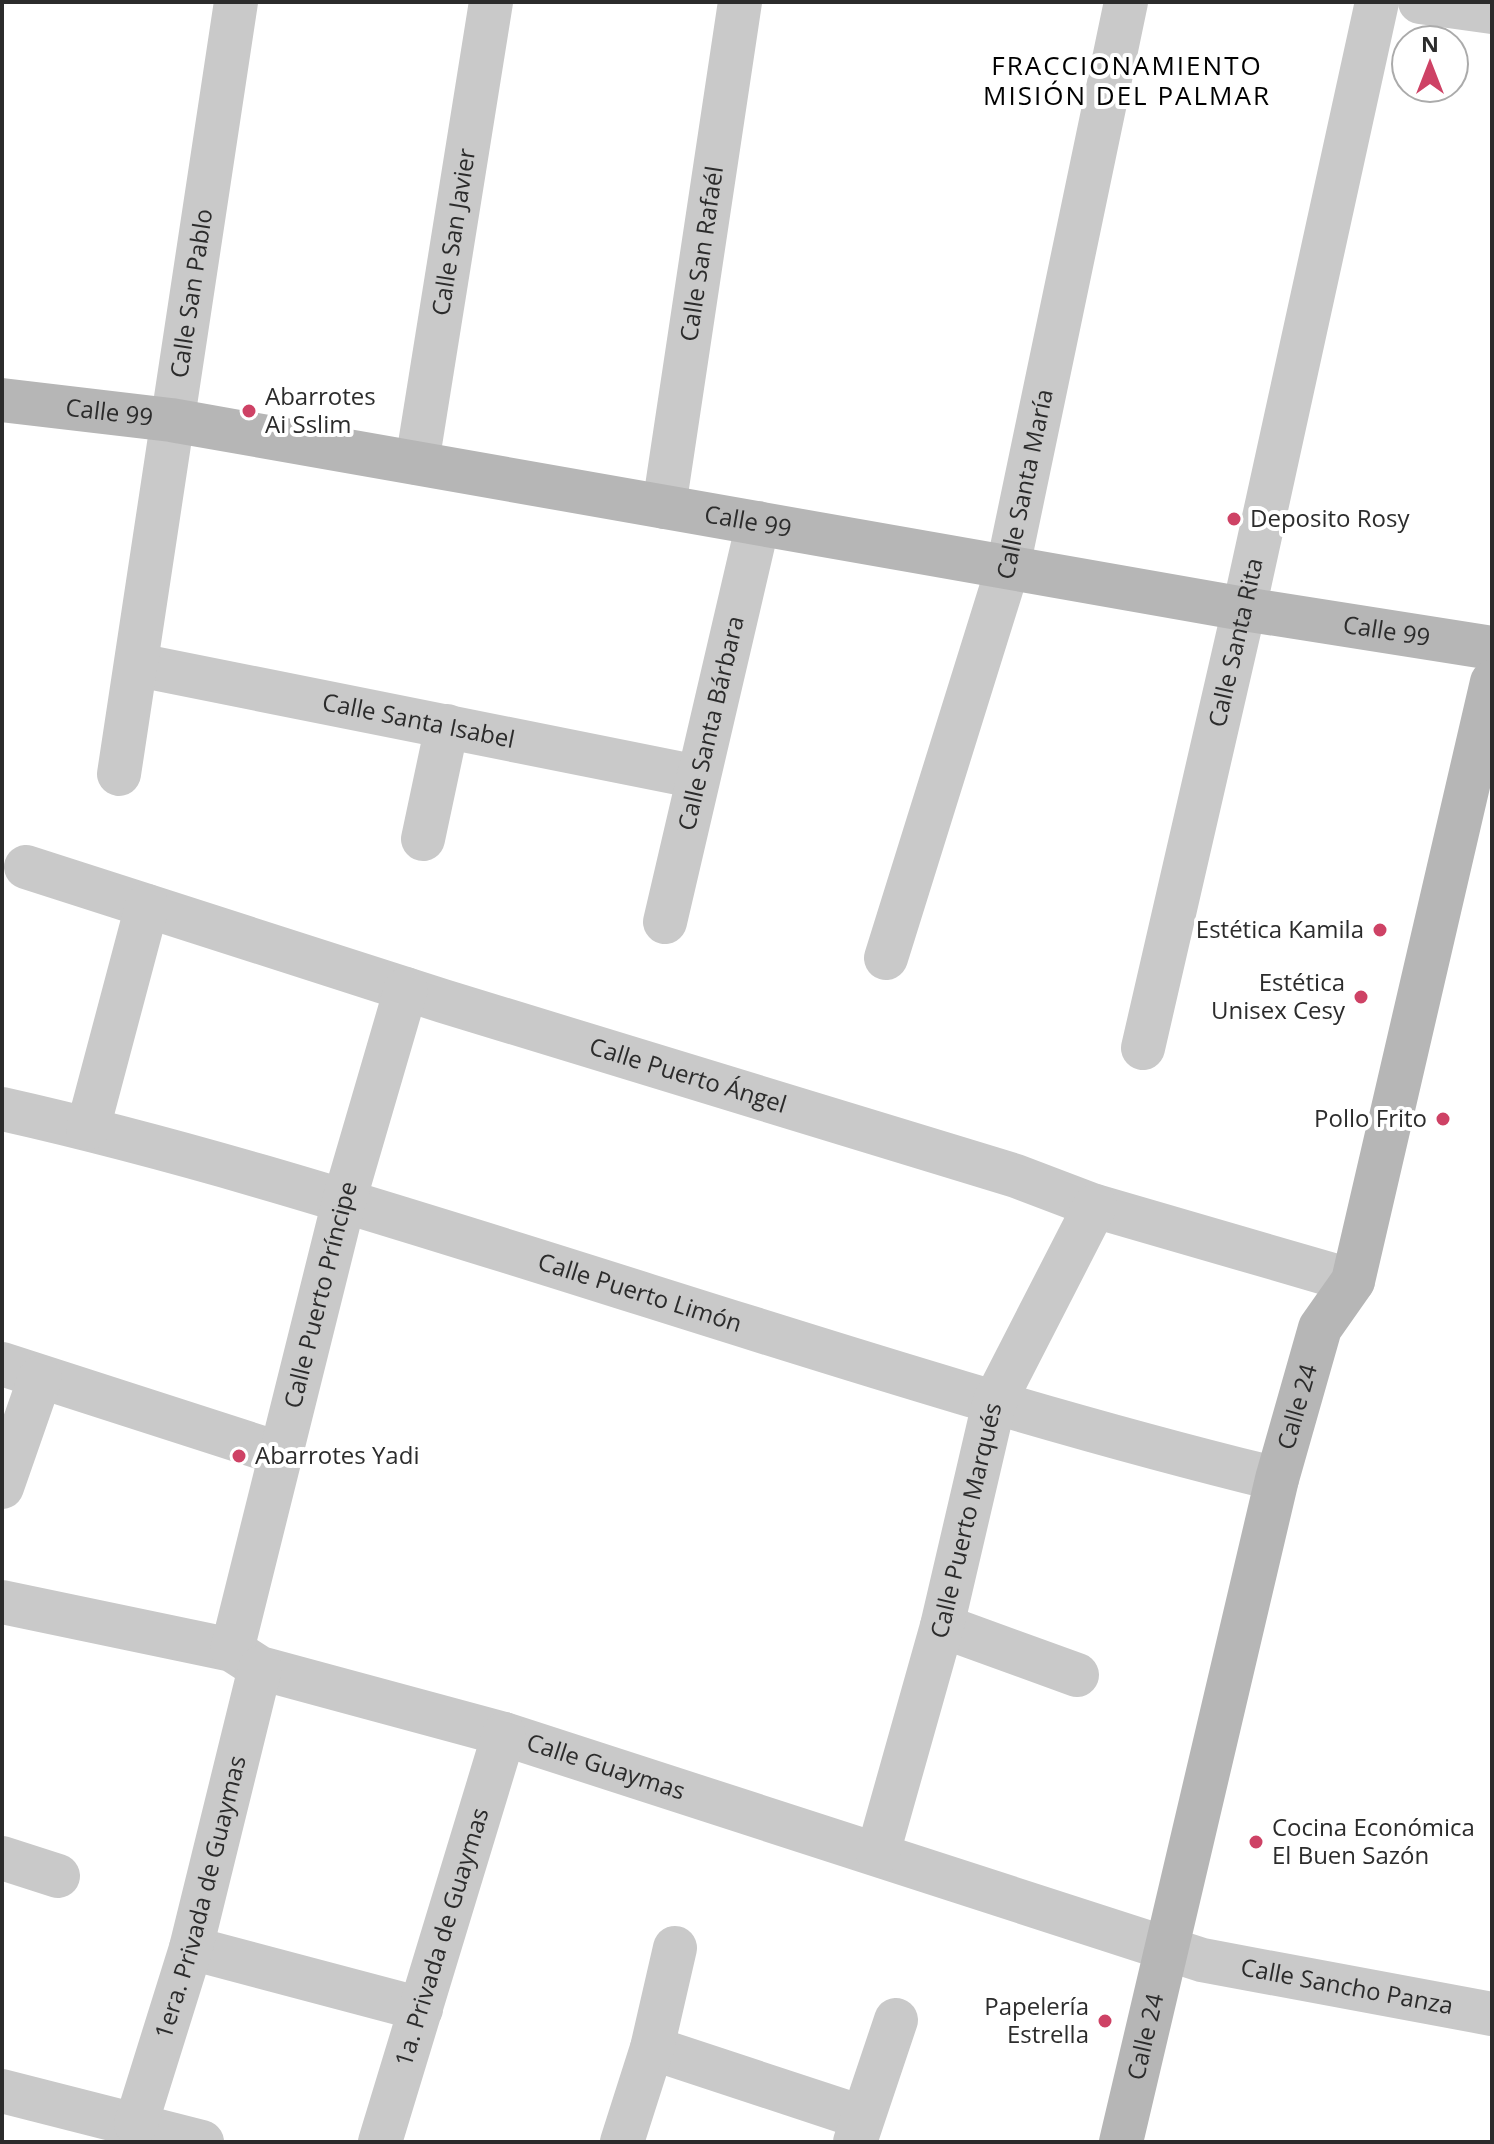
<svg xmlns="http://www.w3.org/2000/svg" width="1494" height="2144" font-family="'Open Sans',sans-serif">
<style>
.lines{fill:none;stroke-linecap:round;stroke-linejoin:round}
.street{stroke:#c9c9c9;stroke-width:44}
.secondary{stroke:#b6b6b6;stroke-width:44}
.poi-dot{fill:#ce4265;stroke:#fff;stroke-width:3}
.labels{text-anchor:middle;stroke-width:8;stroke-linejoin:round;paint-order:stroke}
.street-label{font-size:24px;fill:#2c2c2c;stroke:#fff}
.poi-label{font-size:24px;fill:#2c2c2c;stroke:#fff;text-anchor:start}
.neighbourhood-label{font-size:26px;letter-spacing:2px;fill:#000;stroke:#fff}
</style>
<rect width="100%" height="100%" fill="#fff"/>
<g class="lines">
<g class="street">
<polyline points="1420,2 1492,12"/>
<path id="s1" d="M417,463l74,-461"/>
<path id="s2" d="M664,507l76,-505"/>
<path id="s3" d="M138,665l560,112"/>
<path id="s4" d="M119,774l117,-772"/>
<polyline points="423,839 447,726"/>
<path id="s5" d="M26,867l417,134 573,175 79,30 258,75"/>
<path id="s6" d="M665,922l93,-399"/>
<path id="s7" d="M886,958l122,-391 118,-565"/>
<path id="s8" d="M1143,1048l101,-439 133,-607"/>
<path id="s9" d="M2,1109c174,39 344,92 514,145 253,79 504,162 761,225"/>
<polyline points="88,1128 147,906"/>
<polyline points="2,1364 281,1454"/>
<polyline points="2,1487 40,1378"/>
<path id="s10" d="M2,1602l230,48 28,18 244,66 698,226 290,54"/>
<polyline points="942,1626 1077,1675"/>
<path id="s11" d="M232,1650l112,-449 62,-212"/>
<path id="s12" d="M878,1853l64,-227 52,-223 101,-197"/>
<polyline points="2,1858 58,1876"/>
<polyline points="191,1948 421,2009"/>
<polyline points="652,2048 861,2117"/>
<polyline points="2,2091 202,2142"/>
<path id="s13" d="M136,2124l55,-176 69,-280"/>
<path id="s14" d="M380,2142l124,-408"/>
<polyline points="622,2142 652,2048 675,1948"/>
<polyline points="855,2142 896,2020"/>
</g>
<g class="secondary">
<path id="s15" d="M2,400l169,20 1073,189 248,39"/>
<path id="s16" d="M1121,2142l156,-663 43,-151 33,-47 139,-599"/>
</g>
</g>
<g class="poi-dot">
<circle cx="249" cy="411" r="8"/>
<circle cx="1234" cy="519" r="8"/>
<circle cx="1380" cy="930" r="8"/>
<circle cx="1361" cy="997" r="8"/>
<circle cx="1443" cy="1119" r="8"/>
<circle cx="239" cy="1456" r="8"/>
<circle cx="1256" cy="1842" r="8"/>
<circle cx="1105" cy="2021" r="8"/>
</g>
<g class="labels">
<g class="street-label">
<text dy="8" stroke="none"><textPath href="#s1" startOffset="234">Calle San Javier</textPath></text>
<text dy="8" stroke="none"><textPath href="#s2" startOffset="256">Calle San Rafaél</textPath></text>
<text dy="8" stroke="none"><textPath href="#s4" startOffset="486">Calle San Pablo</textPath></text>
<text dy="8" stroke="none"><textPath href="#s15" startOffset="108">Calle 99</textPath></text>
<text dy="8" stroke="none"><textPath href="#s7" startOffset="494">Calle Santa María</textPath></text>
<text dy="8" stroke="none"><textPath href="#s15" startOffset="756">Calle 99</textPath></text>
<text dy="8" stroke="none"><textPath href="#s15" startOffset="1404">Calle 99</textPath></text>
<text dy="8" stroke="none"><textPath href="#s8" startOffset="416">Calle Santa Rita</textPath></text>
<text dy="8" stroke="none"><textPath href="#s3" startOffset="286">Calle Santa Isabel</textPath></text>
<text dy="8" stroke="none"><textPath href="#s6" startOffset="204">Calle Santa Bárbara</textPath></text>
<text dy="8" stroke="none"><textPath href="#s5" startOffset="694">Calle Puerto Ángel</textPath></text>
<text dy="8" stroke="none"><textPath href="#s9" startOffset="664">Calle Puerto Limón</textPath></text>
<text dy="8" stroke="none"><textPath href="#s11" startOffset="366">Calle Puerto Príncipe</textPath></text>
<text dy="8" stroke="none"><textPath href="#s16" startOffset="756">Calle 24</textPath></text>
<text dy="8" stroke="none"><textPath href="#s12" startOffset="344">Calle Puerto Marqués</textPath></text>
<text dy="8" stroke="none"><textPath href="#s10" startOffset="628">Calle Guaymas</textPath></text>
<text dy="8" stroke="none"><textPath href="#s13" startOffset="236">1era. Privada de Guaymas</textPath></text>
<text dy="8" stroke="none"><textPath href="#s14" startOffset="214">1a. Privada de Guaymas</textPath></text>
<text dy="8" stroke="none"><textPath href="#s10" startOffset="1402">Calle Sancho Panza</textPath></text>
<text dy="8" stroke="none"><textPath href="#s16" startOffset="108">Calle 24</textPath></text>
</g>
<g class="poi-label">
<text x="265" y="405">Abarrotes<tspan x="265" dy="28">Ai Sslim</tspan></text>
<text x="1250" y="527">Deposito Rosy</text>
<text x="1364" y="938" text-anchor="end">Estética Kamila</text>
<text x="1345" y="991" text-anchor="end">Estética<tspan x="1345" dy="28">Unisex Cesy</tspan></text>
<text x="1427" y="1127" text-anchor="end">Pollo Frito</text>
<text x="255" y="1464">Abarrotes Yadi</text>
<text x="1272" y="1836">Cocina Económica<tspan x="1272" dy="28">El Buen Sazón</tspan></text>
<text x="1089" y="2015" text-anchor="end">Papelería<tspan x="1089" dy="28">Estrella</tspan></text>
</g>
<g class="neighbourhood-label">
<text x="1127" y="75">FRACCIONAMIENTO<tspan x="1127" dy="30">MISIÓN DEL PALMAR</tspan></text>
</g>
</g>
<rect width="1494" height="2144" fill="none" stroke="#2c2c2c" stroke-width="8"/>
<g transform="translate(1430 64)"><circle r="38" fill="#ffffff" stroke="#ababab" stroke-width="2"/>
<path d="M0-6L14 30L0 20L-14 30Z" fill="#ce4265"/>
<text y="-12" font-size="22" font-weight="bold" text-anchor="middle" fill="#2c2c2c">N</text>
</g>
</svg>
